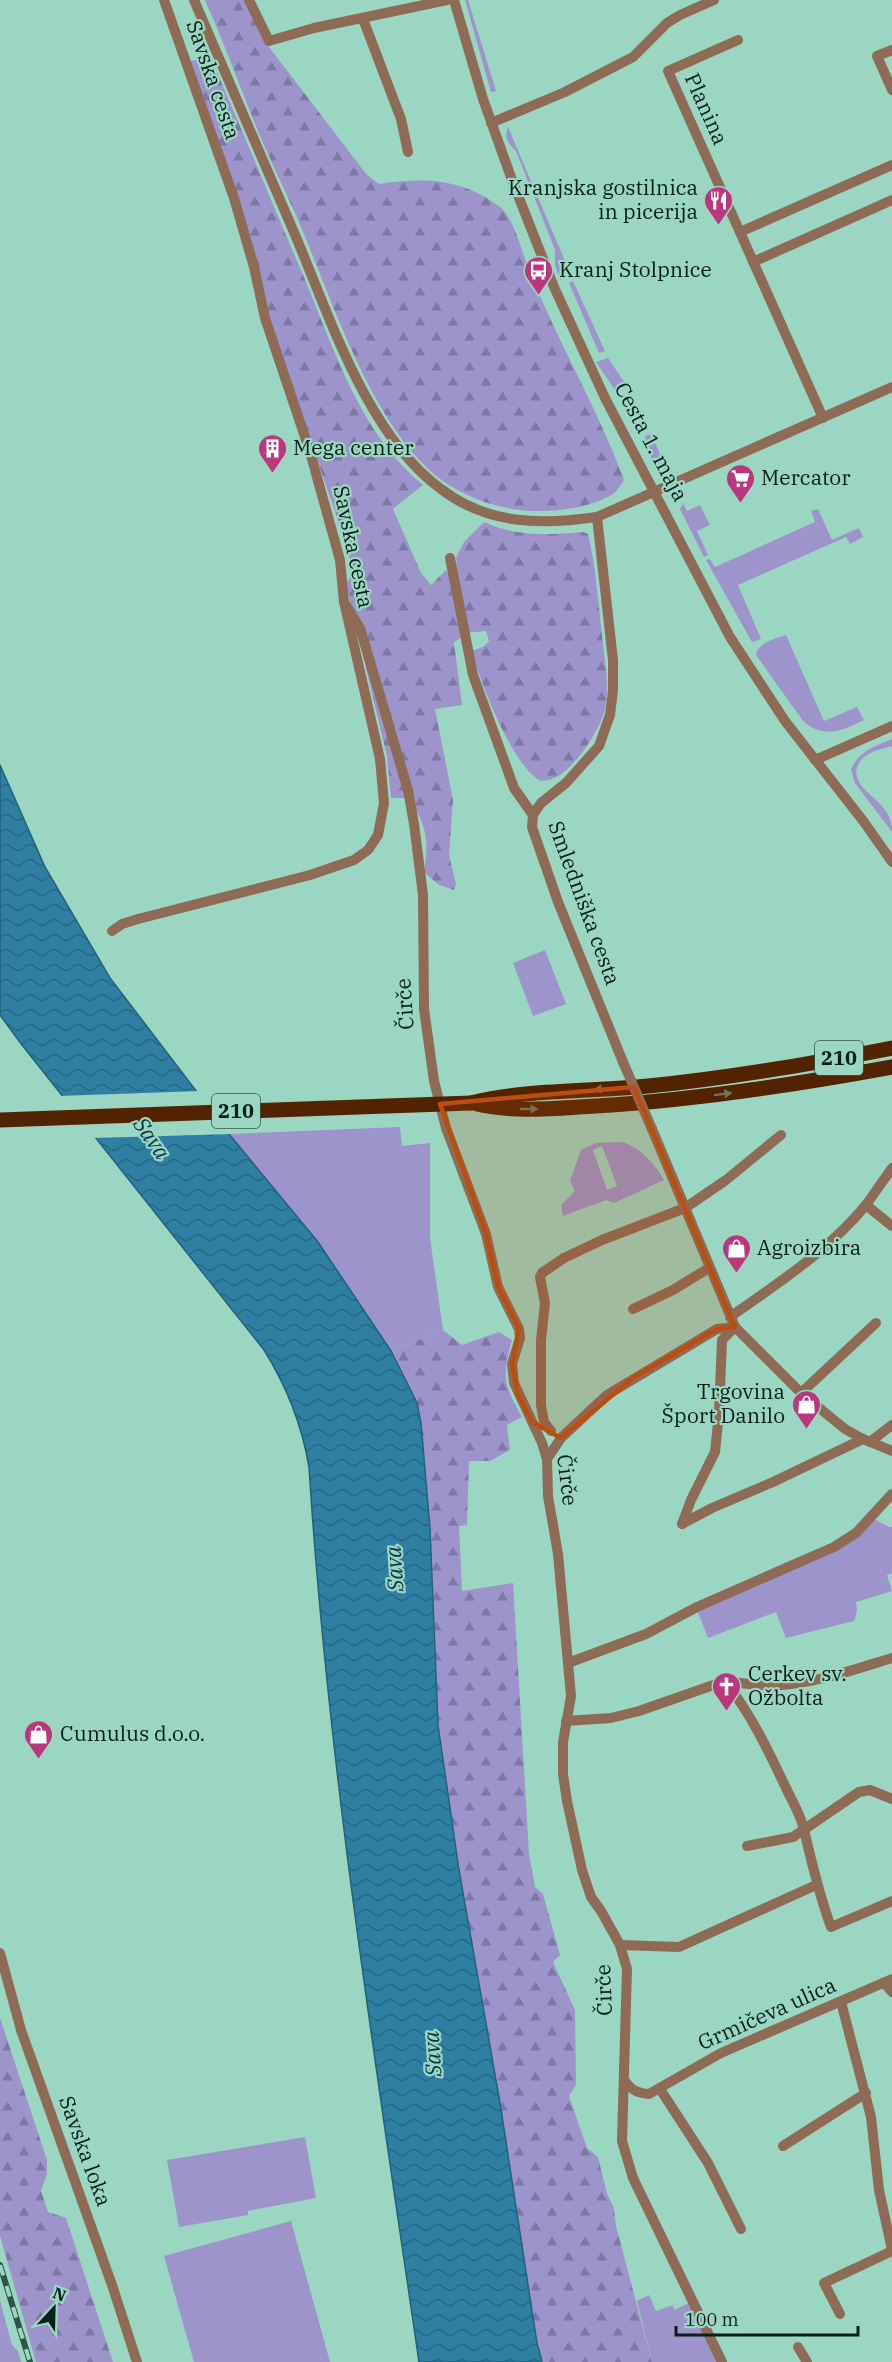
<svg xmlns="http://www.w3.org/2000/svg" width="892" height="2362" font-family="'IBM Plex Serif',serif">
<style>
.grass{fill:#9d94cb;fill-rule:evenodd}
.forest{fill:url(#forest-firs)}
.water{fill:url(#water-waves);stroke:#23627a;stroke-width:1.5}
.pier{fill:#9bd6c2}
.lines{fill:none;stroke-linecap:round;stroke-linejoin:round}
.street{stroke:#8e6b57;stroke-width:10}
.primary{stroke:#512301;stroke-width:15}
.rail-casing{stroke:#315248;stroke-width:6}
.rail{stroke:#9bd6c2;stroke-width:4;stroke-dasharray:11;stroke-linecap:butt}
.street-bridge{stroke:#8e6b57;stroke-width:10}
.primary-bridge{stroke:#512301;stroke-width:15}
.oneway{fill:#727458}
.marked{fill:#bb4e0f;fill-opacity:0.2;stroke:#bb4e0f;stroke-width:4.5;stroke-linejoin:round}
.labels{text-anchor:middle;stroke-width:4.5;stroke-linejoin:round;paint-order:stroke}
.shield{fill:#9bd6c2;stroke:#34574c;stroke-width:1.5}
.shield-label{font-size:20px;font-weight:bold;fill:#082019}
.street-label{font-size:21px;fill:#082019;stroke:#9bd6c2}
.poi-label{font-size:21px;fill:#082019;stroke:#9bd6c2;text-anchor:start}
.water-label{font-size:22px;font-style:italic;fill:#053549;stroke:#9bd6c2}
</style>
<defs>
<pattern id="forest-firs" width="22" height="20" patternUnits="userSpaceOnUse" patternTransform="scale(1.5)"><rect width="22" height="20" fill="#9d94cb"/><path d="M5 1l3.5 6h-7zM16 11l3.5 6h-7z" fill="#7e78a4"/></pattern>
<pattern id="water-waves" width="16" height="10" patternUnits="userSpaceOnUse" patternTransform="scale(1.5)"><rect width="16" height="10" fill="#2f7fa3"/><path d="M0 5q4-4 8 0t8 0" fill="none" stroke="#266884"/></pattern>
</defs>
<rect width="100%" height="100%" fill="#9bd6c2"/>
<g class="grass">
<polygon points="465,0 468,0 496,91 491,92"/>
<path d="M508,127l63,148 -11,5 -5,-15v-15l-39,-99c-8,-8 -12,-12 -8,-24z"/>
<polygon points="573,281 605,351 599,353 569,283"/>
<polygon points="608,358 625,383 615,390 596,362"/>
<path d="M649,434l3,2 15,33c-16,0 -18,-20 -22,-33z"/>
<polygon points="683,503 687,511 700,505 710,525 697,531 708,555 704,557 680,509"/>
<polygon points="818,509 832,540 859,528 863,537 850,544 846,537 738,585 761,639 752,642 706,560 710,559 715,567 815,522 811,511"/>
<path d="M786,635l38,86 33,-14 7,13c-22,11 -40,19 -61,1l-47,-66c2,-13 19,-16 30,-20z"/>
<path d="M892,739v7c-16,5 -31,6 -36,25 1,25 36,28 36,61l-37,-49 -4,-13c7,-19 25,-24 41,-31z"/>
<polygon points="545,950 566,1004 533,1016 513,963"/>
<polygon points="400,1127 402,1146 430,1143 430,1238 443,1330 391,1351 318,1242 229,1134"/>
<path d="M622,1142c18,5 33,22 42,38l-50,23 -8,-3 -43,16 -2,-11 14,-14 -5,-10 11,-31 15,-7zM602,1146l15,40 -10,4 -14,-40z"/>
<polygon points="874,1519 889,1527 892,1527 892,1573 887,1575 892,1591 856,1602 857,1611 854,1621 786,1638 776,1612 708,1638 697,1610 832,1549"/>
<polygon points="305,2137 316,2198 248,2211 248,2215 179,2227 167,2160"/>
<polygon points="291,2221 330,2362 194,2362 164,2256"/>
<polygon points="649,2295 656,2311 673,2305 674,2310 689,2303 719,2362 652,2362 637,2301"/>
<polygon points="0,2300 12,2345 18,2351 21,2362 0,2362"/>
</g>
<g class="forest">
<path d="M205,0h41l23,47 98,128 12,9c45,-7 83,-6 121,23 13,10 21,42 27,57 28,74 70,142 97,216 -3,5 -7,11 -11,14 -19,12 -49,17 -71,17 -45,1 -91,-17 -122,-50 -53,-57 -85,-151 -114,-222 -13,-32 -29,-64 -43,-96 -20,-47 -37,-96 -58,-143z"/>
<path d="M202,58l11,5c31,71 60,143 91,214 30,72 56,157 119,208l-30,24 28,64 10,12 15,-15 3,4 12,64 -7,4 8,63 -27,4 18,91 -4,55 7,29 -2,6 -15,-5 -15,-13c5,-31 3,-48 -16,-74h-17l-4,-42 -41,-171 7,-14 -9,-34 -49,-140 -106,-335z"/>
<path d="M484,522c33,15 63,13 99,10l5,2c8,33 10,67 14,101 2,24 9,54 2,78 -6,19 -30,57 -50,65 -4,2 -9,2 -13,3 -30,-16 -59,-97 -70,-130l12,-4 6,-6 -3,-10 -20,2 -10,-75 8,-16z"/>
<path d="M443,1330l19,15 37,-13 13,8c-10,36 -9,44 10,77l-15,8 3,25 -20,11h-21l-2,64 -8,1 3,65 51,-8 16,271 6,33 8,7 17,61 -7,7 22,48 1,75 -7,11 18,52 11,9 9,37 7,14 2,18 36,136h-110l-5,-19 -37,-240 -41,-233 -21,-145 -8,-197 -9,-105 -4,-20 -26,-52z"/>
<polygon points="0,2018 47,2160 47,2174 41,2191 48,2212 66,2218 113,2362 36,2362 0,2236"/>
</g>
<path class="water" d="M0,765l45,102 65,111 119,156 89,108 73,109 26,52 4,20 9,105 8,197 21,145 41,233 37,240 5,19h-123c-43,-297 -91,-595 -110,-895 -7,-41 -23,-82 -45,-117l-242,-305 -22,-30z"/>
<polygon class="pier" points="200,1091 233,1134 94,1138 59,1096"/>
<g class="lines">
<g class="street">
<path d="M194,0c34,79 68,158 102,237 34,81 72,199 145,252 47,36 100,36 156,28l295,-130"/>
<polyline points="249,0 269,41 314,28 447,0"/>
<polyline points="454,0 483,99 512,180 554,287 605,398 730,637 785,721 864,822 892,862"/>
<polyline points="363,19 401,119 408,152"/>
<polyline points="738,40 668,71 823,418"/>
<polyline points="892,50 877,56 892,90"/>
<polyline points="491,123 565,92 633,57 667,23 680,15 714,0"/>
<polyline points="740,232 892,165"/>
<polyline points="753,262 892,200"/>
<polyline points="597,517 613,660 613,690 610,715 599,746 566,783 541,803 533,815 532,827 558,902 623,1062"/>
<polyline points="450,558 473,675 514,788 533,815"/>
<polyline points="344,602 360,628 408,790 414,824 423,895 424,1009 434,1081 446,1128 486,1234 498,1287 519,1329 520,1338 512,1364 514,1383 542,1443 547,1459 548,1496 558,1554 571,1696 563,1742 563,1774 567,1801 582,1870 591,1897 601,1911 620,1945 627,1969 622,2141 633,2178 722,2362"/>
<polyline points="815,760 892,726"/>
<polyline points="112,931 122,924 138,919 310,875 354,860 368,850 378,835 384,803 380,759 344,602 340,560 310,452 265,318 254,267 234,198 164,0"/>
<polyline points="652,1129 735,1327 801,1393 845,1429 863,1439 892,1451"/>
<polyline points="892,1168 866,1205 892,1226"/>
<polyline points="633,1309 673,1290 709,1268"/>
<path d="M730,1317c48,-34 98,-66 136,-112"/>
<polyline points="801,1393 876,1323"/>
<polyline points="551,1431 544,1422 541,1405 541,1340 545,1303 540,1277 542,1273 564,1258 602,1240 685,1208 726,1180 781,1135"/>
<polyline points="870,1442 892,1425"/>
<polyline points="547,1459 561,1438 607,1395 717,1329 735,1327"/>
<polyline points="682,1524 691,1500 715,1452 719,1413 722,1340 735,1327"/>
<polyline points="682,1524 712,1508 773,1482 863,1439"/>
<path d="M892,1658c-33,10 -67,22 -101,26 -22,3 -44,0 -66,-3 26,33 43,69 61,107 6,13 15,27 18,42 8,33 15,65 27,97l61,-26"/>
<polyline points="568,1663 646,1634 697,1607 834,1547 856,1533 892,1494"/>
<polyline points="566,1721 611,1718 639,1711 725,1681"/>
<polyline points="747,1846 793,1837 859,1792 870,1790 892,1799"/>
<polyline points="620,1945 679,1947 816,1885"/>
<polyline points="0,1953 21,2030 112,2285 137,2362"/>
<polyline points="884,1983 892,1992"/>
<polyline points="841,2002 871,2117 879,2190 892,2250"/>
<path d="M625,2081c7,10 13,12 24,13l72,-41 171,-74"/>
<polyline points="660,2089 708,2163 741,2229"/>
<polyline points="783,2146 866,2093"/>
<polyline points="840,2314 824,2283 892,2251"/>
<polyline points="798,2347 807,2362"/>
</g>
<g class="primary">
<path d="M471,1103c58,-14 118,-11 177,-17 82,-8 163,-22 244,-38"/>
<path d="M477,1104c39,9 80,4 119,2 100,-6 198,-21 296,-39"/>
</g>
<defs>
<polyline id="rail" points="0,2265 30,2362"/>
</defs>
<use href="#rail" class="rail-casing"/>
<use href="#rail" class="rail"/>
<polyline class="street-bridge" points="623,1062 652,1129"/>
<polyline class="primary-bridge" points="0,1120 471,1103"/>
</g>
<defs><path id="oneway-solid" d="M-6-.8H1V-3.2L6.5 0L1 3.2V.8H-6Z" transform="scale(1.5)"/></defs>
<g class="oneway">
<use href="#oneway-solid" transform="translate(603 1089) rotate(177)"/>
<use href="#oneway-solid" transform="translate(723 1094) rotate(-7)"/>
<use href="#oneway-solid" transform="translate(529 1109)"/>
</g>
<path class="marked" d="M634,1087l101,240 -18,2 -84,49 -72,60 -29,-16 -15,-29 -5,-29 7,-35 -21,-42 -12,-53 -46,-130z"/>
<defs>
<symbol id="restaurant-pin" viewBox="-11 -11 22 30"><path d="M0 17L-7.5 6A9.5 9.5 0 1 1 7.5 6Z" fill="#ba367d" stroke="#9bd6c2"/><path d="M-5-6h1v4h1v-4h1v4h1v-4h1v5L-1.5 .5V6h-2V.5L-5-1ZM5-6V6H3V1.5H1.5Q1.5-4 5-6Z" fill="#fff"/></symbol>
<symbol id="bus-pin" viewBox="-11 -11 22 30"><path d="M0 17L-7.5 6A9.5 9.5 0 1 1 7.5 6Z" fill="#ba367d" stroke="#9bd6c2"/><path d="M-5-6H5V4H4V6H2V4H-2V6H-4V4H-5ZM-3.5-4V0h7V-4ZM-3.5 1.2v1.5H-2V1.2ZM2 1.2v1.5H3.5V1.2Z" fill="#fff"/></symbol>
<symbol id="building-pin" viewBox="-11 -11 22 30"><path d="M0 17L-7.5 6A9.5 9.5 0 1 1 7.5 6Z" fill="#ba367d" stroke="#9bd6c2"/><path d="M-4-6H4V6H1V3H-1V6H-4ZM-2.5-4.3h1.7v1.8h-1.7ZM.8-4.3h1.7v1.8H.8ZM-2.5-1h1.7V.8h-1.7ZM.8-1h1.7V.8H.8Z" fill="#fff"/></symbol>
<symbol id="supermarket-pin" viewBox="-11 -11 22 30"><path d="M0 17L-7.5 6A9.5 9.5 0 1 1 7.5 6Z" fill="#ba367d" stroke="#9bd6c2"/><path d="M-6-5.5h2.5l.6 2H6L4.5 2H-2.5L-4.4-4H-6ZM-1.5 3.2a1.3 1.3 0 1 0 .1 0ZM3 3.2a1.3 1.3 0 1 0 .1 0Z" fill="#fff"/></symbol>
<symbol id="shop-pin" viewBox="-11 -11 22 30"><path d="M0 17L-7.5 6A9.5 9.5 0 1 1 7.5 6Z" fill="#ba367d" stroke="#9bd6c2"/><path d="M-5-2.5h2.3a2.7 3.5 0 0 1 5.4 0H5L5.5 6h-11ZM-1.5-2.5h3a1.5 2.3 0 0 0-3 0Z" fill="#fff"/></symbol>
<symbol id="church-pin" viewBox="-11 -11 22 30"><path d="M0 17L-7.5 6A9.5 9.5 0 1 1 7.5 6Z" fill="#ba367d" stroke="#9bd6c2"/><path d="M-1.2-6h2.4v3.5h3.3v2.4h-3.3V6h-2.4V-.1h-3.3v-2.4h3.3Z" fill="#fff"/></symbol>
</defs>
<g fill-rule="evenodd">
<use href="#restaurant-pin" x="702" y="184" width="33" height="45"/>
<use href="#bus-pin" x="522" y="254" width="33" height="45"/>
<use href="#building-pin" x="256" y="432" width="33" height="45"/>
<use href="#supermarket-pin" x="724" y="462" width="33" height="45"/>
<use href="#shop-pin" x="720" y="1232" width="33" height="45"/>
<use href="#shop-pin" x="790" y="1388" width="33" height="45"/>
<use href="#church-pin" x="710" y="1670" width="33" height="45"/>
<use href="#shop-pin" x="22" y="1718" width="33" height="45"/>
</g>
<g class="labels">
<g class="shield">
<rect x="815" y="1041" width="48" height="34" rx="4.5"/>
<rect x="212" y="1094" width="48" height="34" rx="4.5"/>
</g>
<g class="shield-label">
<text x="839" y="1065">210</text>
<text x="236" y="1118">210</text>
</g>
<g class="street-label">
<text transform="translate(213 80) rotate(71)" y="7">Savska cesta</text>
<text transform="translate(706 109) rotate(66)" y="7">Planina</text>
<text transform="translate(651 442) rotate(62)" y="7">Cesta 1. maja</text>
<text transform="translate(353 547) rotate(78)" y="7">Savska cesta</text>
<text transform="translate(584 903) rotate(70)" y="7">Smledniška cesta</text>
<text transform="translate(405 1004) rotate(-94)" y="7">Čirče</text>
<text transform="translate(567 1480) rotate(83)" y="7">Čirče</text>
<text transform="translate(604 1990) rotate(-92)" y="7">Čirče</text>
<text transform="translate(767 2014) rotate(-24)" y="7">Grmičeva ulica</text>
<text transform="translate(85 2151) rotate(70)" y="7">Savska loka</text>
</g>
<g class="poi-label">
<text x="698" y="195" text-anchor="end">Kranjska gostilnica<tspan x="698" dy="24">in picerija</tspan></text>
<text x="559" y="277">Kranj Stolpnice</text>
<text x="293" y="455">Mega center</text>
<text x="761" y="485">Mercator</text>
<text x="757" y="1255">Agroizbira</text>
<text x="785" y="1399" text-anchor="end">Trgovina<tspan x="785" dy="24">Šport Danilo</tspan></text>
<text x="748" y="1681">Cerkev sv.<tspan x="748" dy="24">Ožbolta</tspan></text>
<text x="60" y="1741">Cumulus d.o.o.</text>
</g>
<g class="water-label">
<text transform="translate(152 1138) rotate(55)" y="8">Sava</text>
<text transform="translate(394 1569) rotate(-94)" y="8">Sava</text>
<text transform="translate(432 2054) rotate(-94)" y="8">Sava</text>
</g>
</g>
<g transform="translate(54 2308) rotate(22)" stroke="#9bd6c2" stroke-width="4.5" paint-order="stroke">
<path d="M0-4.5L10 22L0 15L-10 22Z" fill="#082019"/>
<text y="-9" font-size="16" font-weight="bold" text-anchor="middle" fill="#082019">N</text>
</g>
<path d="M676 2326v9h182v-9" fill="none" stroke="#082019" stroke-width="3"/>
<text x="685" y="2326" font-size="18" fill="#082019" stroke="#9bd6c2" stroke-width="4.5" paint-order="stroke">100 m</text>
</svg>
